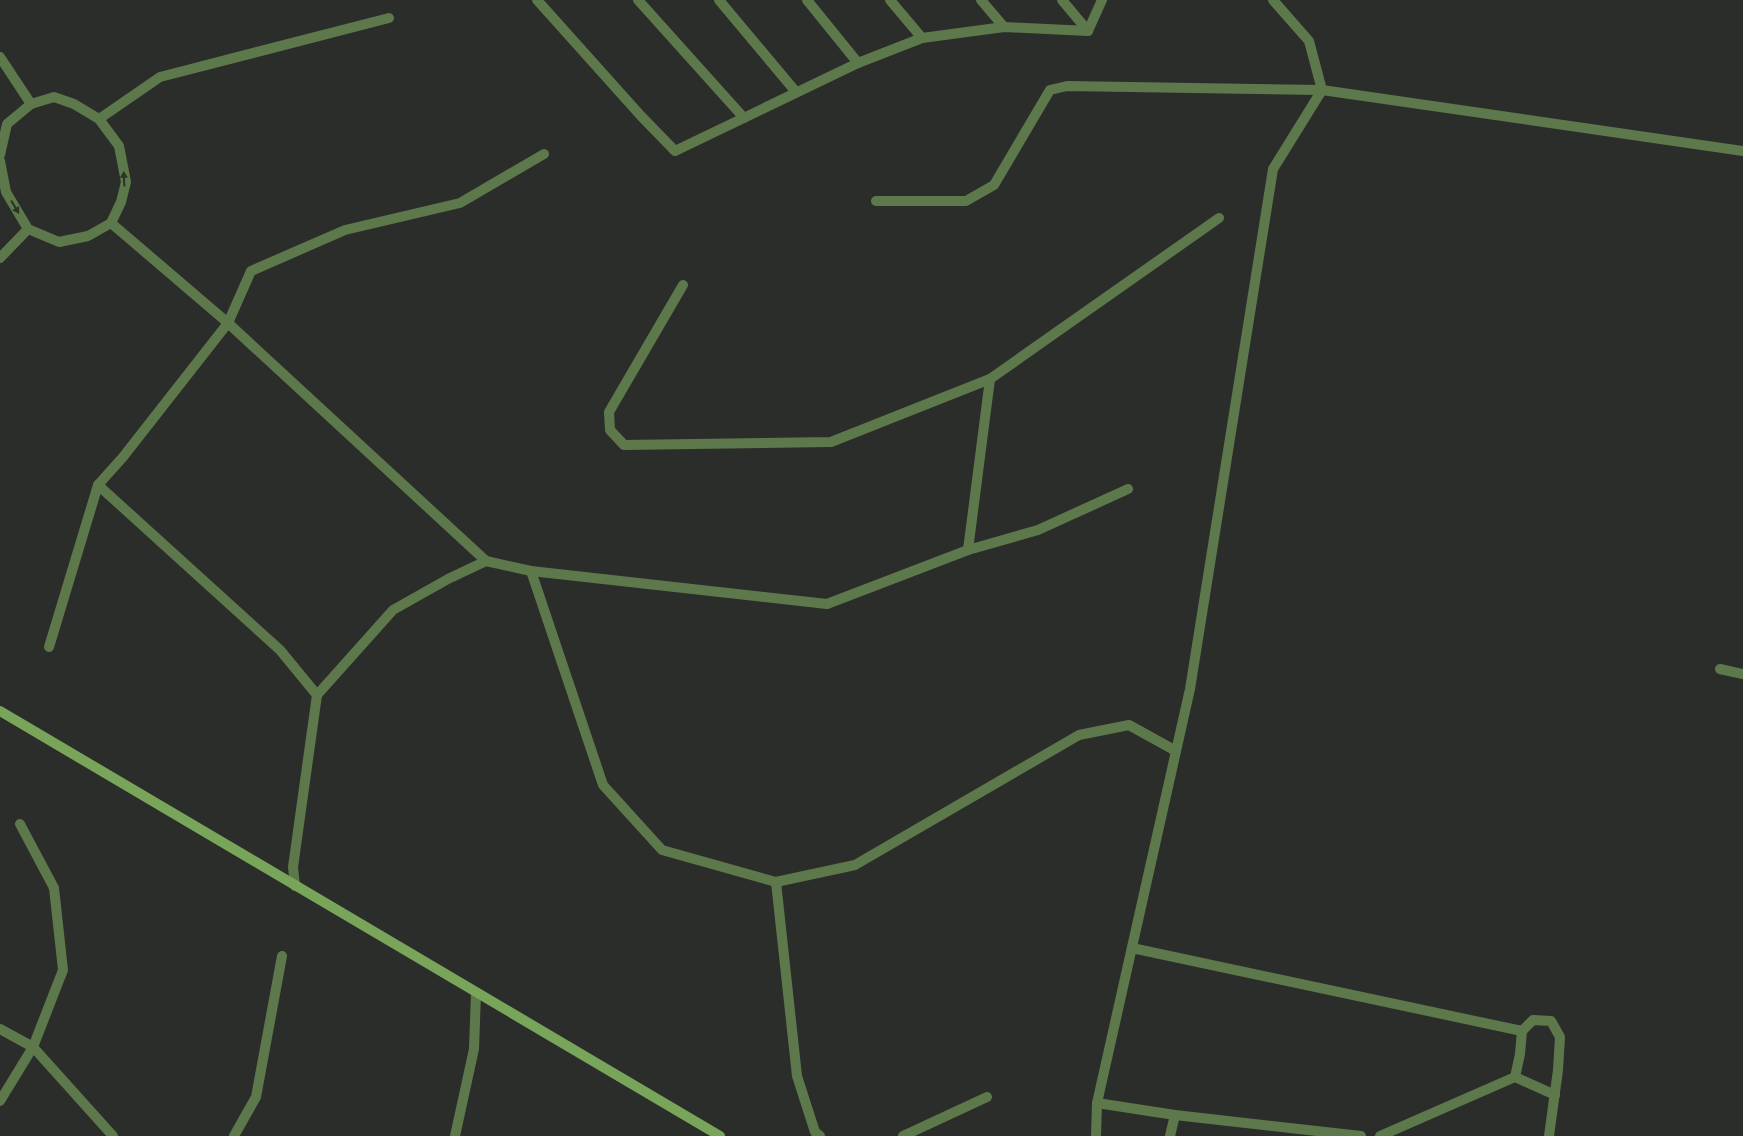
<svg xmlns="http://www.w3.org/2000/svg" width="1743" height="1136" font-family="'IBM Plex Sans',sans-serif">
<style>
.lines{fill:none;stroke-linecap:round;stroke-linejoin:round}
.lane{stroke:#5d794b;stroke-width:10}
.secondary{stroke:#78a559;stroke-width:10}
.oneway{fill:#2a3324}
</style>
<rect width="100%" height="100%" fill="#2b2d2a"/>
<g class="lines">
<g class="lane">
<polyline points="537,0 641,116 675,151 858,63 922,38 1004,27 1088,31 1102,0"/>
<polyline points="638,0 744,118"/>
<polyline points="719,0 796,92"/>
<polyline points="807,0 858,63"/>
<polyline points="890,0 922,38"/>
<polyline points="981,0 1004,27"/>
<polyline points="1062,0 1088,31"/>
<polyline points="0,57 31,104"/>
<polyline points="99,119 160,77 389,18"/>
<polyline points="0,155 7,124 31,104 54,97 74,104 99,119 119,146 126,182 121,202 111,223 88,236 59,242 28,229 6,192 0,161"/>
<polyline points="876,201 966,201 994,185 1050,90 1067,86 1322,90 1743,151"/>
<polyline points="111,223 228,323 486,561 531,571 827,604 968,550 1038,530 1128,489"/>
<polyline points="0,258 28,229"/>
<polyline points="683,285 609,412 610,430 624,445 831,442 990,379 968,550"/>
<polyline points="990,379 1219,218"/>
<polyline points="486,561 448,579 393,610 317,695 280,650 98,485 123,457 228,323 251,271 345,230 460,203 544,154"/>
<polyline points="531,571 603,785 662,850 776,882 855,865 1079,735 1129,725 1176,751"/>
<polyline points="49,647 98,485"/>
<polyline points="1720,669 1743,674"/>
<polyline points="776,882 797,1076 815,1132 820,1136"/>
<polyline points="295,886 293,867 317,695"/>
<polyline points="1132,948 1522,1031"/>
<polyline points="0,1029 33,1047 113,1136"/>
<polyline points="1515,1077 1555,1095"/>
<polyline points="0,1101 33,1047 63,970 54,888 20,824"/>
<polyline points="1097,1103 1175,1115 1361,1136"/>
<polyline points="234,1136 256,1097 282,956"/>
<polyline points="455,1136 474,1049 476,993"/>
<polyline points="903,1136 987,1097"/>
<polyline points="1096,1136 1097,1103 1190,689 1273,169 1322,90 1309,41 1273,0"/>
<polyline points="1170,1136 1175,1115"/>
<polyline points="1380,1136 1515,1077 1520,1054 1522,1031 1533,1020 1551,1021 1560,1037 1558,1070 1549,1136"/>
</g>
<polyline class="secondary" points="0,711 720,1136"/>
</g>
<defs><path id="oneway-solid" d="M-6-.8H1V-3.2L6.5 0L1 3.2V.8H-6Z" transform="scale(1.25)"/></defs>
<g class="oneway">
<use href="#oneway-solid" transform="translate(124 179) rotate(-93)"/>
<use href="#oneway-solid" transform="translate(15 207) rotate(59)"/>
</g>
</svg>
